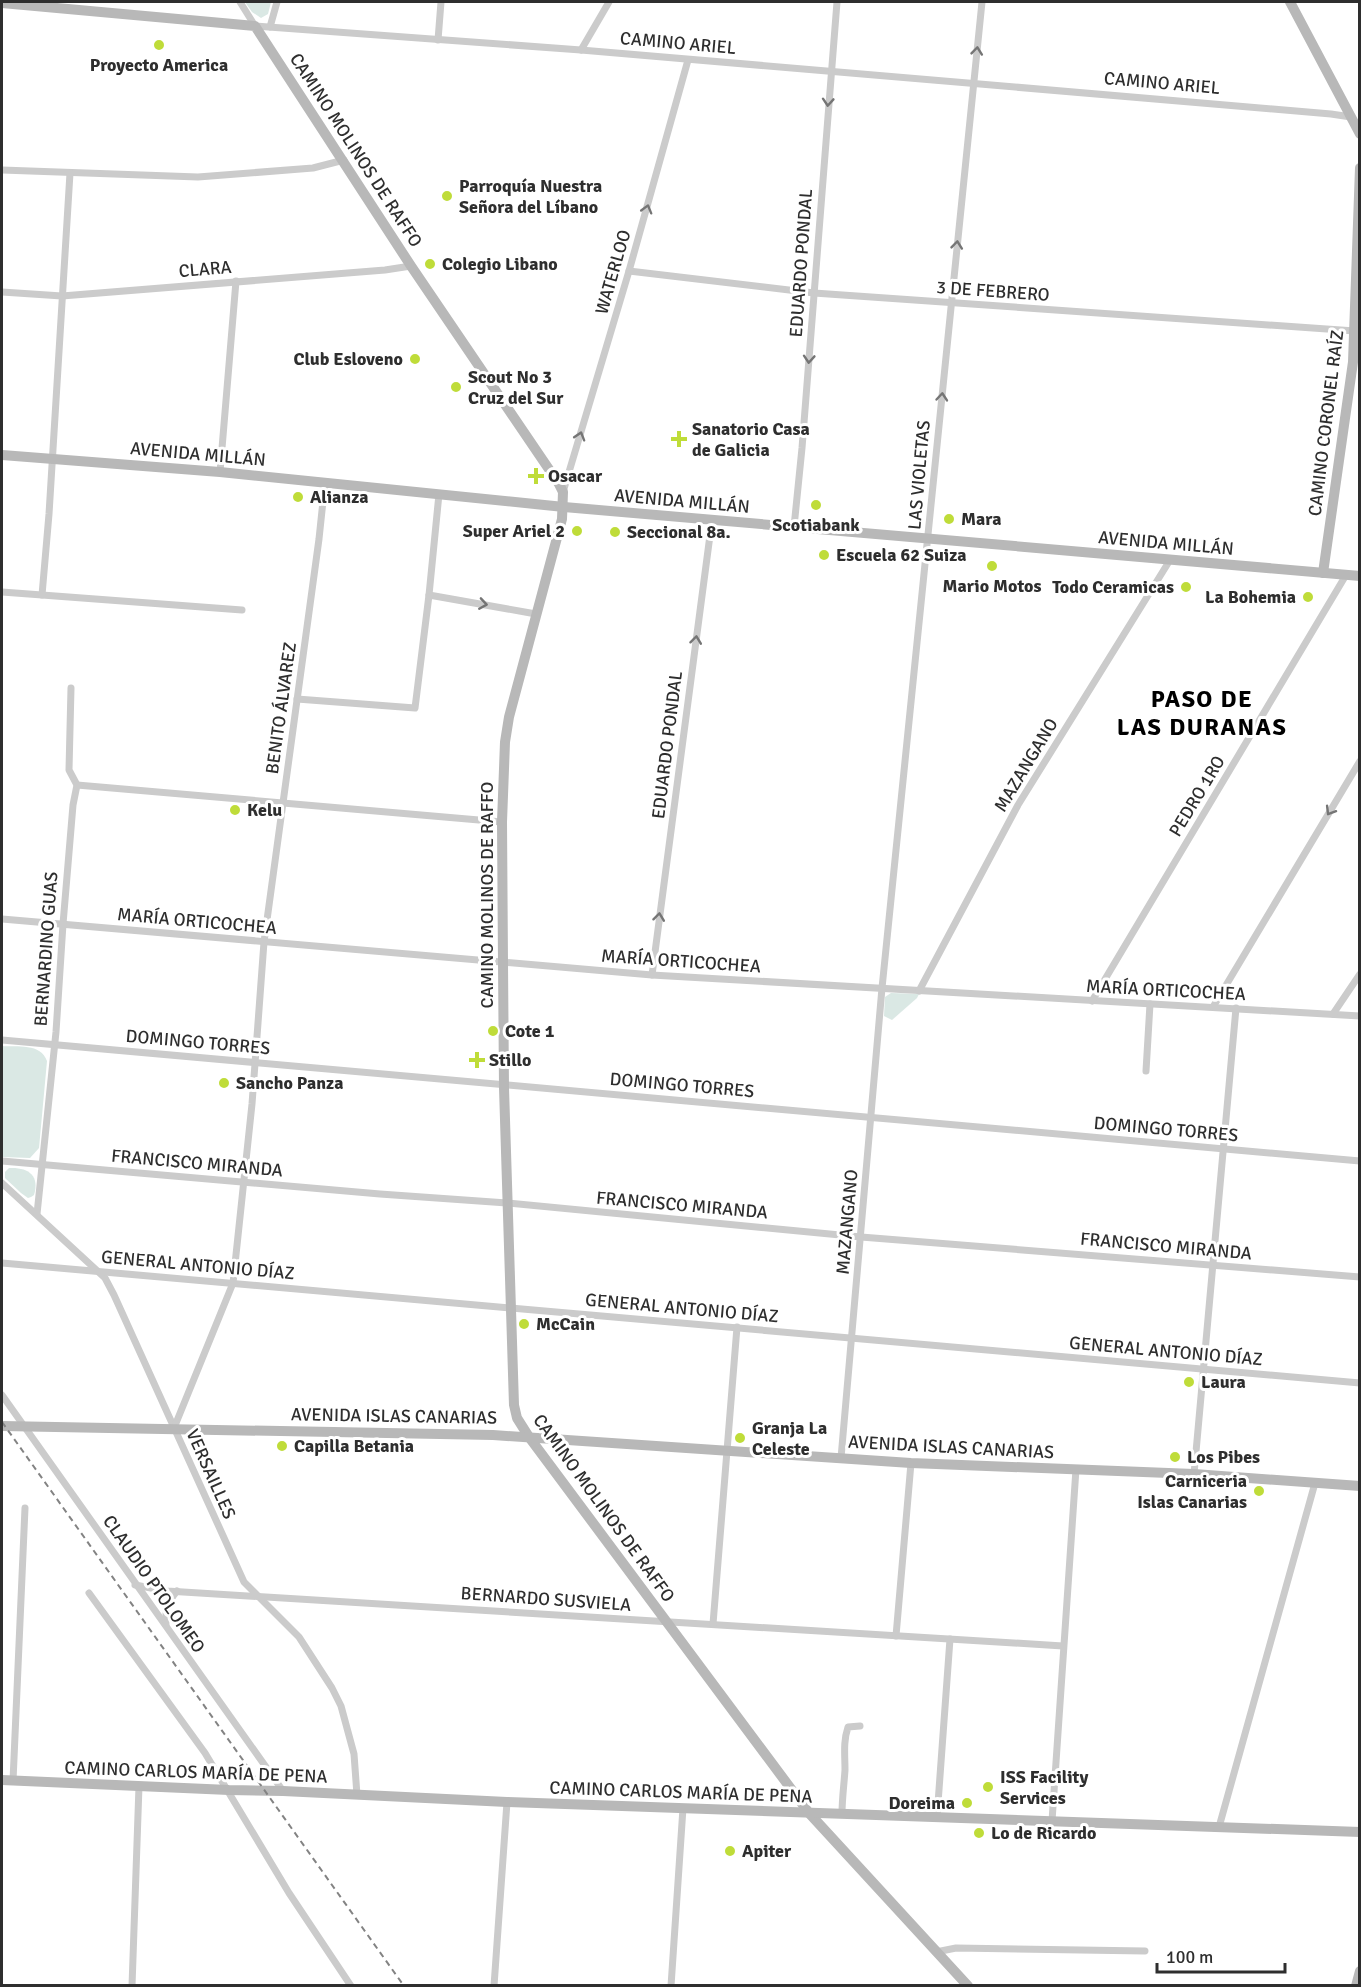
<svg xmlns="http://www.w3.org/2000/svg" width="1361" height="1987" font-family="Signika,sans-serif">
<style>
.green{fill:#dae8e4}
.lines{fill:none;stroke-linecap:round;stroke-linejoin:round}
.street{stroke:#cbcbcb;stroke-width:7}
.secondary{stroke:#b8b8b8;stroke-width:10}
.rail{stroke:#838383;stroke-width:2;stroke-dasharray:6 4.5;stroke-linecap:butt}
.oneway{stroke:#757575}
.poi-dot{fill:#bfdc39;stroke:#fff;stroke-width:2}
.labels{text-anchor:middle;stroke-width:6;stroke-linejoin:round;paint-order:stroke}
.street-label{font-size:18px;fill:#2e2e2e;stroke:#fff}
.poi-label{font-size:18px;font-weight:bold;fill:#2e2e2e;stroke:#fff;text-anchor:start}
.district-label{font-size:24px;font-weight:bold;letter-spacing:1.5px;fill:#000;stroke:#fff}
</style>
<rect width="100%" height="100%" fill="#fff"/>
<g class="green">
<polygon points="245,2 271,2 268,14 261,18 252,12"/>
<polygon points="891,993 919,994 917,998 892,1020 884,1016 885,997"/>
<path d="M2,1046c15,1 39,-3 45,15l-8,87 -9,10 -28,-1z"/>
<path d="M9,1168c19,-1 31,7 25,27l-3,2 -3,1 -7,-5 -16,-15v-6z"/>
</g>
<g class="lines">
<g class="street">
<polyline points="240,2 255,26 581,50 1331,114 1351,117"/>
<polyline points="270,27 277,2"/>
<polyline points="438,40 441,2"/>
<polyline points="581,50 609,2"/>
<polyline points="2,170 198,177 313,168 344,160"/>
<polyline points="629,271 814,293 1355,331"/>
<polyline points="2,292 62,296 385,270 411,266"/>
<polyline points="220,472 236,281"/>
<polyline points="563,492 629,271 688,60"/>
<polyline points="794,527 802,448 837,2"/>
<polyline points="2,592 242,610"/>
<polyline points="42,595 49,514 70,173"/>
<polyline points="429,595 536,614"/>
<polyline points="297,699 415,708 429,595 439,494"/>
<polyline points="77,785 502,822"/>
<polyline points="2,919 652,975 1360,1016"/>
<polyline points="652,975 712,520"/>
<polyline points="919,991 1018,805 1170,560"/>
<polyline points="1092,1001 1346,575"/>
<polyline points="1213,1007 1360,761"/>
<polyline points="1333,1014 1360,974"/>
<polyline points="2,1040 1360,1161"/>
<polyline points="1146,1071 1150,1004"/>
<polyline points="2,1161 380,1194 507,1203 861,1237 1360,1277"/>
<polyline points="2,1183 105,1278 114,1295 244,1582 299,1637 332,1688 341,1706 354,1754 357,1795"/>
<polyline points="37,1214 56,1032 63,924 73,805 77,785 69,770 71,688"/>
<polyline points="2,1263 1360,1383"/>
<polyline points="2,1395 283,1791"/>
<polyline points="174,1428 233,1283 252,1104 264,942 319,539 325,482"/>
<polyline points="841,1458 882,988 982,2"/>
<polyline points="1194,1474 1236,1008"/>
<polyline points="135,1585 167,1591 1063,1646"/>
<polyline points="89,1593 205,1753 289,1893 351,1986"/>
<polyline points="713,1624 737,1327"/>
<path d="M166,1625c-1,-15 1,-22 11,-34"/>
<polyline points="896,1636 911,1463"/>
<polyline points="13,1781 25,1508"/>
<path d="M842,1814c0,-15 2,-29 3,-44 0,-15 -2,-28 3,-43l12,-1"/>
<polyline points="937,1817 950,1639"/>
<polyline points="1052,1821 1076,1469"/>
<polyline points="1219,1827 1315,1483"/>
<polyline points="936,1952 956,1948 1145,1951"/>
<polyline points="132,1986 139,1786"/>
<polyline points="494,1986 507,1802"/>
<polyline points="671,1986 683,1808"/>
</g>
<g class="secondary">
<polyline points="1290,2 1360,134"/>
<polyline points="2,3 255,26 411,266 559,484 563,492 562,519 509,717 505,742 502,822 503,963 504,1088 514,1405 517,1418 529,1437 809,1813 968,1986"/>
<polyline points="2,455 220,472 564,507 1360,576"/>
<polyline points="1323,573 1353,362 1360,168"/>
<polyline points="2,1426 493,1435 911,1463 1194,1474 1360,1486"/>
<polyline points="2,1780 229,1790 283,1791 507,1802 1360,1832"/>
<polyline points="1356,1986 1360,1971"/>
</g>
<polyline class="rail" points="2,1422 404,1986"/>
</g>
<defs><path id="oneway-chevron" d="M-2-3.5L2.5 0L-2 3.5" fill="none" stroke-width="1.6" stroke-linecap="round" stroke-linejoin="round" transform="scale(1.5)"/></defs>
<g class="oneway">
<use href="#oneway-chevron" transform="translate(977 51) rotate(-84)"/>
<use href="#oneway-chevron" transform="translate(828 102) rotate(94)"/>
<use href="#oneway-chevron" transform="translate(647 209) rotate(-74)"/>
<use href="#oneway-chevron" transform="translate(957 245) rotate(-84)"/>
<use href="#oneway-chevron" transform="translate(809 359) rotate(94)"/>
<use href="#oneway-chevron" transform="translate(942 397) rotate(-85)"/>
<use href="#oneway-chevron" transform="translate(580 436) rotate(-73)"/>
<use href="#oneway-chevron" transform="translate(483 604) rotate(9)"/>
<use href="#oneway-chevron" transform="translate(696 640) rotate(-83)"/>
<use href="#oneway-chevron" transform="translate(1330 811) rotate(121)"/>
<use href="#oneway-chevron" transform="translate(659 917) rotate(-83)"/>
</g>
<g class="poi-dot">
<circle cx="159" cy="45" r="6"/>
<circle cx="447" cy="196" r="6"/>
<circle cx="430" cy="264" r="6"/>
<circle cx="415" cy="359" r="6"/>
<circle cx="456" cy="387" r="6"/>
<path d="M676 430h6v6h6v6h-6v6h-6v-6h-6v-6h6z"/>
<path d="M533 467h6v6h6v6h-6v6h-6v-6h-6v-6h6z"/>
<circle cx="298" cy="497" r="6"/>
<circle cx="816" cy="505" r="6"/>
<circle cx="949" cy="519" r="6"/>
<circle cx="577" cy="531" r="6"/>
<circle cx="615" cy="532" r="6"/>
<circle cx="824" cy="555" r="6"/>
<circle cx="992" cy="566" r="6"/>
<circle cx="1186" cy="587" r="6"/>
<circle cx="1308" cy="597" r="6"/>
<circle cx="235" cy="810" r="6"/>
<circle cx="493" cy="1031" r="6"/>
<path d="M474 1051h6v6h6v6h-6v6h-6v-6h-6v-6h6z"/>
<circle cx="224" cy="1083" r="6"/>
<circle cx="524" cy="1324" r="6"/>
<circle cx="1189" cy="1382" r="6"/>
<circle cx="740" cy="1438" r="6"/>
<circle cx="282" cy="1446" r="6"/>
<circle cx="1175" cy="1457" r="6"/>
<circle cx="1259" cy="1491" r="6"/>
<circle cx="988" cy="1787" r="6"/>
<circle cx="967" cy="1803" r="6"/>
<circle cx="979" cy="1833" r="6"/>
<circle cx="730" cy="1851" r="6"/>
</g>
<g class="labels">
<g class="street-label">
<text transform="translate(678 43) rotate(5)" y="6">CAMINO ARIEL</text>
<text transform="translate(1162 83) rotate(5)" y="6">CAMINO ARIEL</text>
<text transform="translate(356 150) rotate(57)" y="6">CAMINO MOLINOS DE RAFFO</text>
<text transform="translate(801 263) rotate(-86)" y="6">EDUARDO PONDAL</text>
<text transform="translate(205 269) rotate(-5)" y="6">CLARA</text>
<text transform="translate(613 272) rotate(-74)" y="6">WATERLOO</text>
<text transform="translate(993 291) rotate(4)" y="6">3 DE FEBRERO</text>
<text transform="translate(1326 423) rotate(-83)" y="6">CAMINO CORONEL RAÍZ</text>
<text transform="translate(198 454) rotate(5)" y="6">AVENIDA MILLÁN</text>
<text transform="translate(919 475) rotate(-85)" y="6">LAS VIOLETAS</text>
<text transform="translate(682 501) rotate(5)" y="6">AVENIDA MILLÁN</text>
<text transform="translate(1166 543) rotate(5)" y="6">AVENIDA MILLÁN</text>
<text transform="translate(281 708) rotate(-82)" y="6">BENITO ÁLVAREZ</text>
<text transform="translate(667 745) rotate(-83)" y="6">EDUARDO PONDAL</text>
<text transform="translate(1026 765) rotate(-59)" y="6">MAZANGANO</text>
<text transform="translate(1197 796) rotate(-59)" y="6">PEDRO 1RO</text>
<text transform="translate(487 895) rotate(-90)" y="6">CAMINO MOLINOS DE RAFFO</text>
<text transform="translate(197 921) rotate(5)" y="6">MARÍA ORTICOCHEA</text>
<text transform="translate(46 949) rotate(-86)" y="6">BERNARDINO GUAS</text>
<text transform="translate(681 961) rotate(4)" y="6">MARÍA ORTICOCHEA</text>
<text transform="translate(1166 990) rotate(3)" y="6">MARÍA ORTICOCHEA</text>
<text transform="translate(198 1042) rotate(5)" y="6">DOMINGO TORRES</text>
<text transform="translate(682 1085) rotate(5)" y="6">DOMINGO TORRES</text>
<text transform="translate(1166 1129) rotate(5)" y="6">DOMINGO TORRES</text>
<text transform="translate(197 1163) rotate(5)" y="6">FRANCISCO MIRANDA</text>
<text transform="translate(682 1205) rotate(5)" y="6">FRANCISCO MIRANDA</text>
<text transform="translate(847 1222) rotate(-85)" y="6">MAZANGANO</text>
<text transform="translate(1166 1246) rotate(5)" y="6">FRANCISCO MIRANDA</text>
<text transform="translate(198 1265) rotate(5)" y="6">GENERAL ANTONIO DÍAZ</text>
<text transform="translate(682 1308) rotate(5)" y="6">GENERAL ANTONIO DÍAZ</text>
<text transform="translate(1166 1351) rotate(5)" y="6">GENERAL ANTONIO DÍAZ</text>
<text transform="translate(394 1416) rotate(1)" y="6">AVENIDA ISLAS CANARIAS</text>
<text transform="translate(951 1447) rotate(3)" y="6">AVENIDA ISLAS CANARIAS</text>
<text transform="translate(211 1474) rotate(66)" y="6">VERSAILLES</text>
<text transform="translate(604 1508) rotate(54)" y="6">CAMINO MOLINOS DE RAFFO</text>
<text transform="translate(154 1584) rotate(55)" y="6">CLAUDIO PTOLOMEO</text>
<text transform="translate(546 1599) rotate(4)" y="6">BERNARDO SUSVIELA</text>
<text transform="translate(196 1772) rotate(2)" y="6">CAMINO CARLOS MARÍA DE PENA</text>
<text transform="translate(681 1792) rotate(2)" y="6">CAMINO CARLOS MARÍA DE PENA</text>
</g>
<g class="poi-label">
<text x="159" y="71" text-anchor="middle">Proyecto America</text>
<text x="459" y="192">Parroquía Nuestra<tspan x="459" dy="21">Señora del Líbano</tspan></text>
<text x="442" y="270">Colegio Libano</text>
<text x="403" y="365" text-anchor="end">Club Esloveno</text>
<text x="468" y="383">Scout No 3<tspan x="468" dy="21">Cruz del Sur</tspan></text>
<text x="692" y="435">Sanatorio Casa<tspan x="692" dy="21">de Galicia</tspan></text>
<text x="548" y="482">Osacar</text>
<text x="310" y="503">Alianza</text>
<text x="961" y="525">Mara</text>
<text x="816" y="531" text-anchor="middle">Scotiabank</text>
<text x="565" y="537" text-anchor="end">Super Ariel 2</text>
<text x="627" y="538">Seccional 8a.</text>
<text x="836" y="561">Escuela 62 Suiza</text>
<text x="992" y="592" text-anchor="middle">Mario Motos</text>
<text x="1174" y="593" text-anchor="end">Todo Ceramicas</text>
<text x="1296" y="603" text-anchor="end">La Bohemia</text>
<text x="247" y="816">Kelu</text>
<text x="505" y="1037">Cote 1</text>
<text x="489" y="1066">Stillo</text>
<text x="236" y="1089">Sancho Panza</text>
<text x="536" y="1330">McCain</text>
<text x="1201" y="1388">Laura</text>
<text x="752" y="1434">Granja La<tspan x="752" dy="21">Celeste</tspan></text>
<text x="294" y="1452">Capilla Betania</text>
<text x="1187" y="1463">Los Pibes</text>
<text x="1247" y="1487" text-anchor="end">Carniceria<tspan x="1247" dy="21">Islas Canarias</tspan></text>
<text x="1000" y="1783">ISS Facility<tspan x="1000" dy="21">Services</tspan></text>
<text x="955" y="1809" text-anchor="end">Doreima</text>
<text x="991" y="1839">Lo de Ricardo</text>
<text x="742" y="1857">Apiter</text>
</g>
<g class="district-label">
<text x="1202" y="707">PASO DE<tspan x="1202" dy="28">LAS DURANAS</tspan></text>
</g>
</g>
<rect width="1361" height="1987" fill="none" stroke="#2e2e2e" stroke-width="6"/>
<path d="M1157 1963v9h128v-9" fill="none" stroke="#2e2e2e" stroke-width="3"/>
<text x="1166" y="1963" font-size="18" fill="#2e2e2e" stroke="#ffffff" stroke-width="4.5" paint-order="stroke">100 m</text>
</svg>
